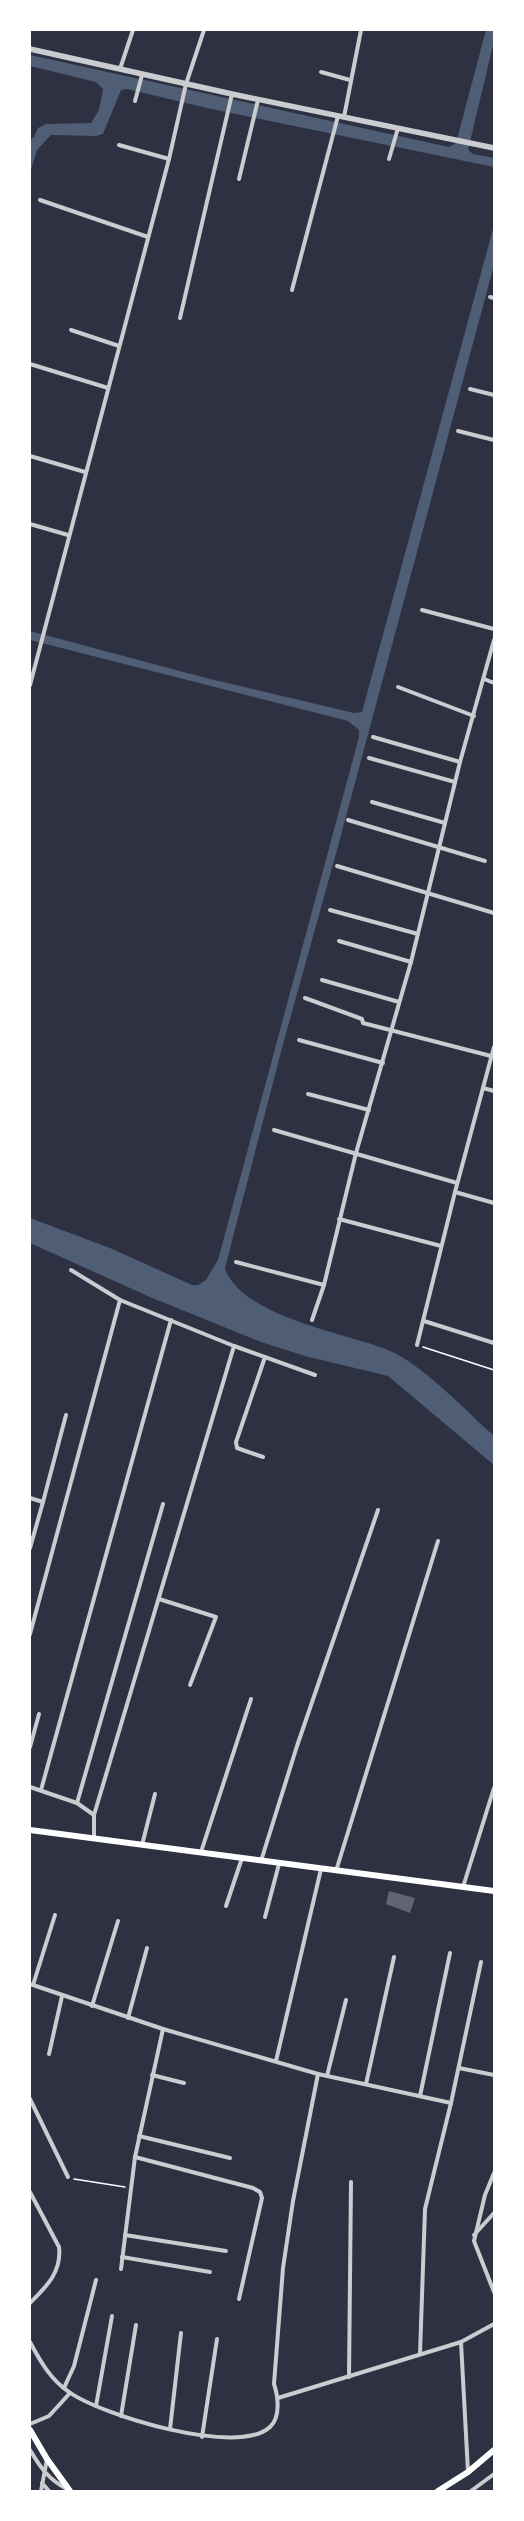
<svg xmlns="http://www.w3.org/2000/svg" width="524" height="2521" font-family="Montserrat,sans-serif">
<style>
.water{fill:#4f5d75}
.building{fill:#626471}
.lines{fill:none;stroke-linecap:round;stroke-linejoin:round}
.path{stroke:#fff;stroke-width:1.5}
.minor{stroke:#caccd0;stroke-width:4}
.tertiary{stroke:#caccd0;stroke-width:5.5}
.secondary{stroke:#fff;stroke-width:6}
</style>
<rect width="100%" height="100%" fill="#2d3142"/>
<g class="water">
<polygon points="486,30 494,30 494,41 468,150 473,154 494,158 494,167 207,108 127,89 121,90 103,134 96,136 51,135 37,150 30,173 30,140 34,137 38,128 46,124 91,123 99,110 103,89 96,82 30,66 30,55 449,147 456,143"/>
<path d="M494,225v40l-157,585 -55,198 -57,220c16,49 121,65 163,82 33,13 78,61 106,86v29l-106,-89 -83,-20 -44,-14 -111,-45 -120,-54v-25l80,30 82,37h6l8,-5 12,-20 141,-523v-7l-11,-9 -318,-81v-9l176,47 148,35 8,-1z"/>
</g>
<polygon class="building" points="389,1891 415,1898 410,1913 386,1904"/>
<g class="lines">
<g class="path">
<polyline points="423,1347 494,1370"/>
<polyline points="74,2179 125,2187"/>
</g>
<g class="minor">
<polyline points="120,69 133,30"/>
<polyline points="321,72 350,80"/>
<polyline points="135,101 142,75"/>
<polyline points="344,117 361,30"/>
<polyline points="119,145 169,159"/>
<polyline points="389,159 398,128"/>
<polyline points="239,179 258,100"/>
<polyline points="40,200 148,237"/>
<polyline points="292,290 338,116"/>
<polyline points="490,297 494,298"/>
<polyline points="180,318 232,94"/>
<polyline points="71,330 119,346"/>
<polyline points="30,364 108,388"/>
<polyline points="470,389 494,395"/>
<polyline points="458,431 494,440"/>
<polyline points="30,456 85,472"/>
<polyline points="30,524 68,535"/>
<polyline points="422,610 494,629"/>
<polyline points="484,679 494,683"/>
<polyline points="30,685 169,159 186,84 204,30"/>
<polyline points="398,687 474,716"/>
<polyline points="373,737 460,762"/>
<polyline points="369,758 455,782"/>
<polyline points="372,802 445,823"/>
<polyline points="348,820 485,861"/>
<polyline points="337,866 494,913"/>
<polyline points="330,910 418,934"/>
<polyline points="339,941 411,962"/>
<polyline points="322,980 399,1002"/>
<polyline points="305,998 362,1019 363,1023 491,1056"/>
<polyline points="299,1040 383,1063"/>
<polyline points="483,1088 494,1091"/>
<polyline points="308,1094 369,1110"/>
<polyline points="274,1130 457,1183"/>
<polyline points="455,1192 494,1203"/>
<polyline points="339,1219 441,1246"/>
<polyline points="236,1262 324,1285"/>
<polyline points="71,1270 120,1300 234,1346 315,1375"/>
<polyline points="312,1320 324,1285 356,1153 411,962 460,762 494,640"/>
<polyline points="424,1321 494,1343"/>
<polyline points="417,1345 455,1192 494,1047"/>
<polyline points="263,1457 237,1448 236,1442 265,1357"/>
<polyline points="30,1498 43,1502 66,1415"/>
<polyline points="30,1548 43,1502"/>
<polyline points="159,1599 216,1617 190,1685"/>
<polyline points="30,1634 120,1300"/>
<polyline points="30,1747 39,1714"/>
<polyline points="30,1787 77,1803 94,1815"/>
<polyline points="41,1790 171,1320"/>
<polyline points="77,1803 163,1504"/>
<polyline points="94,1838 94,1815 234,1346"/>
<polyline points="142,1845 155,1794"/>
<polyline points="201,1852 251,1699"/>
<polyline points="261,1861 297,1746 378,1510"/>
<polyline points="336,1871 438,1541"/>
<polyline points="463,1887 494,1788"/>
<polyline points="226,1906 242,1858"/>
<polyline points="265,1917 279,1864"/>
<polyline points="30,1984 163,2029 318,2074 451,2103"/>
<polyline points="33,1985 55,1915"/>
<polyline points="92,2006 118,1921"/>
<polyline points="128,2018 147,1948"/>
<polyline points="49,2054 62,1996"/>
<polyline points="276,2061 321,1869"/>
<polyline points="459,2068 494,2075"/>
<polyline points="152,2075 184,2083"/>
<polyline points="327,2076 346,2000"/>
<polyline points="366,2084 394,1957"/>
<polyline points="420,2096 450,1953"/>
<polyline points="30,2099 68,2177"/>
<polyline points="139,2136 230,2158"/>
<polyline points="135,2157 253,2188 260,2192 262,2198 239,2299"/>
<polyline points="494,2173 485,2195 474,2241 494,2292"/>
<path d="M30,2192l29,55c3,25 -13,40 -29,56"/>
<polyline points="125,2235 226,2251"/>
<polyline points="474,2235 494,2213"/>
<polyline points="122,2257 210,2272"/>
<polyline points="121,2269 135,2157 163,2029"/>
<path d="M30,2342c10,19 21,38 39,50 32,23 169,65 201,35 11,-10 8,-31 4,-43l9,-116 10,-67 25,-127"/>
<polyline points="461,2342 468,2472"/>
<polyline points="420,2354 425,2209 451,2103 481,1962"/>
<polyline points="349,2377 351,2182"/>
<polyline points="64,2388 74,2366 96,2280"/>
<polyline points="278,2398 461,2342 494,2324"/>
<polyline points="96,2406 112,2316"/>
<polyline points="121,2416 136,2325"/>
<polyline points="30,2424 49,2416 70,2393"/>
<polyline points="170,2429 181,2333"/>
<polyline points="202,2437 217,2339"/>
<path d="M30,2450c10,17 19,30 37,39"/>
<polyline points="42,2483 49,2491"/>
<polyline points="41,2491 47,2459"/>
<polyline points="471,2491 494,2474"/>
</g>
<polyline class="tertiary" points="30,49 232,94 494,148"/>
<g class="secondary">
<polyline points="30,1830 494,1891"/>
<polyline points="30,2430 47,2459 70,2491"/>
<polyline points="438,2491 468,2472 494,2450"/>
</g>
</g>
<rect width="524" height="2521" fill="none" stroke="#ffffff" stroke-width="62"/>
</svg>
